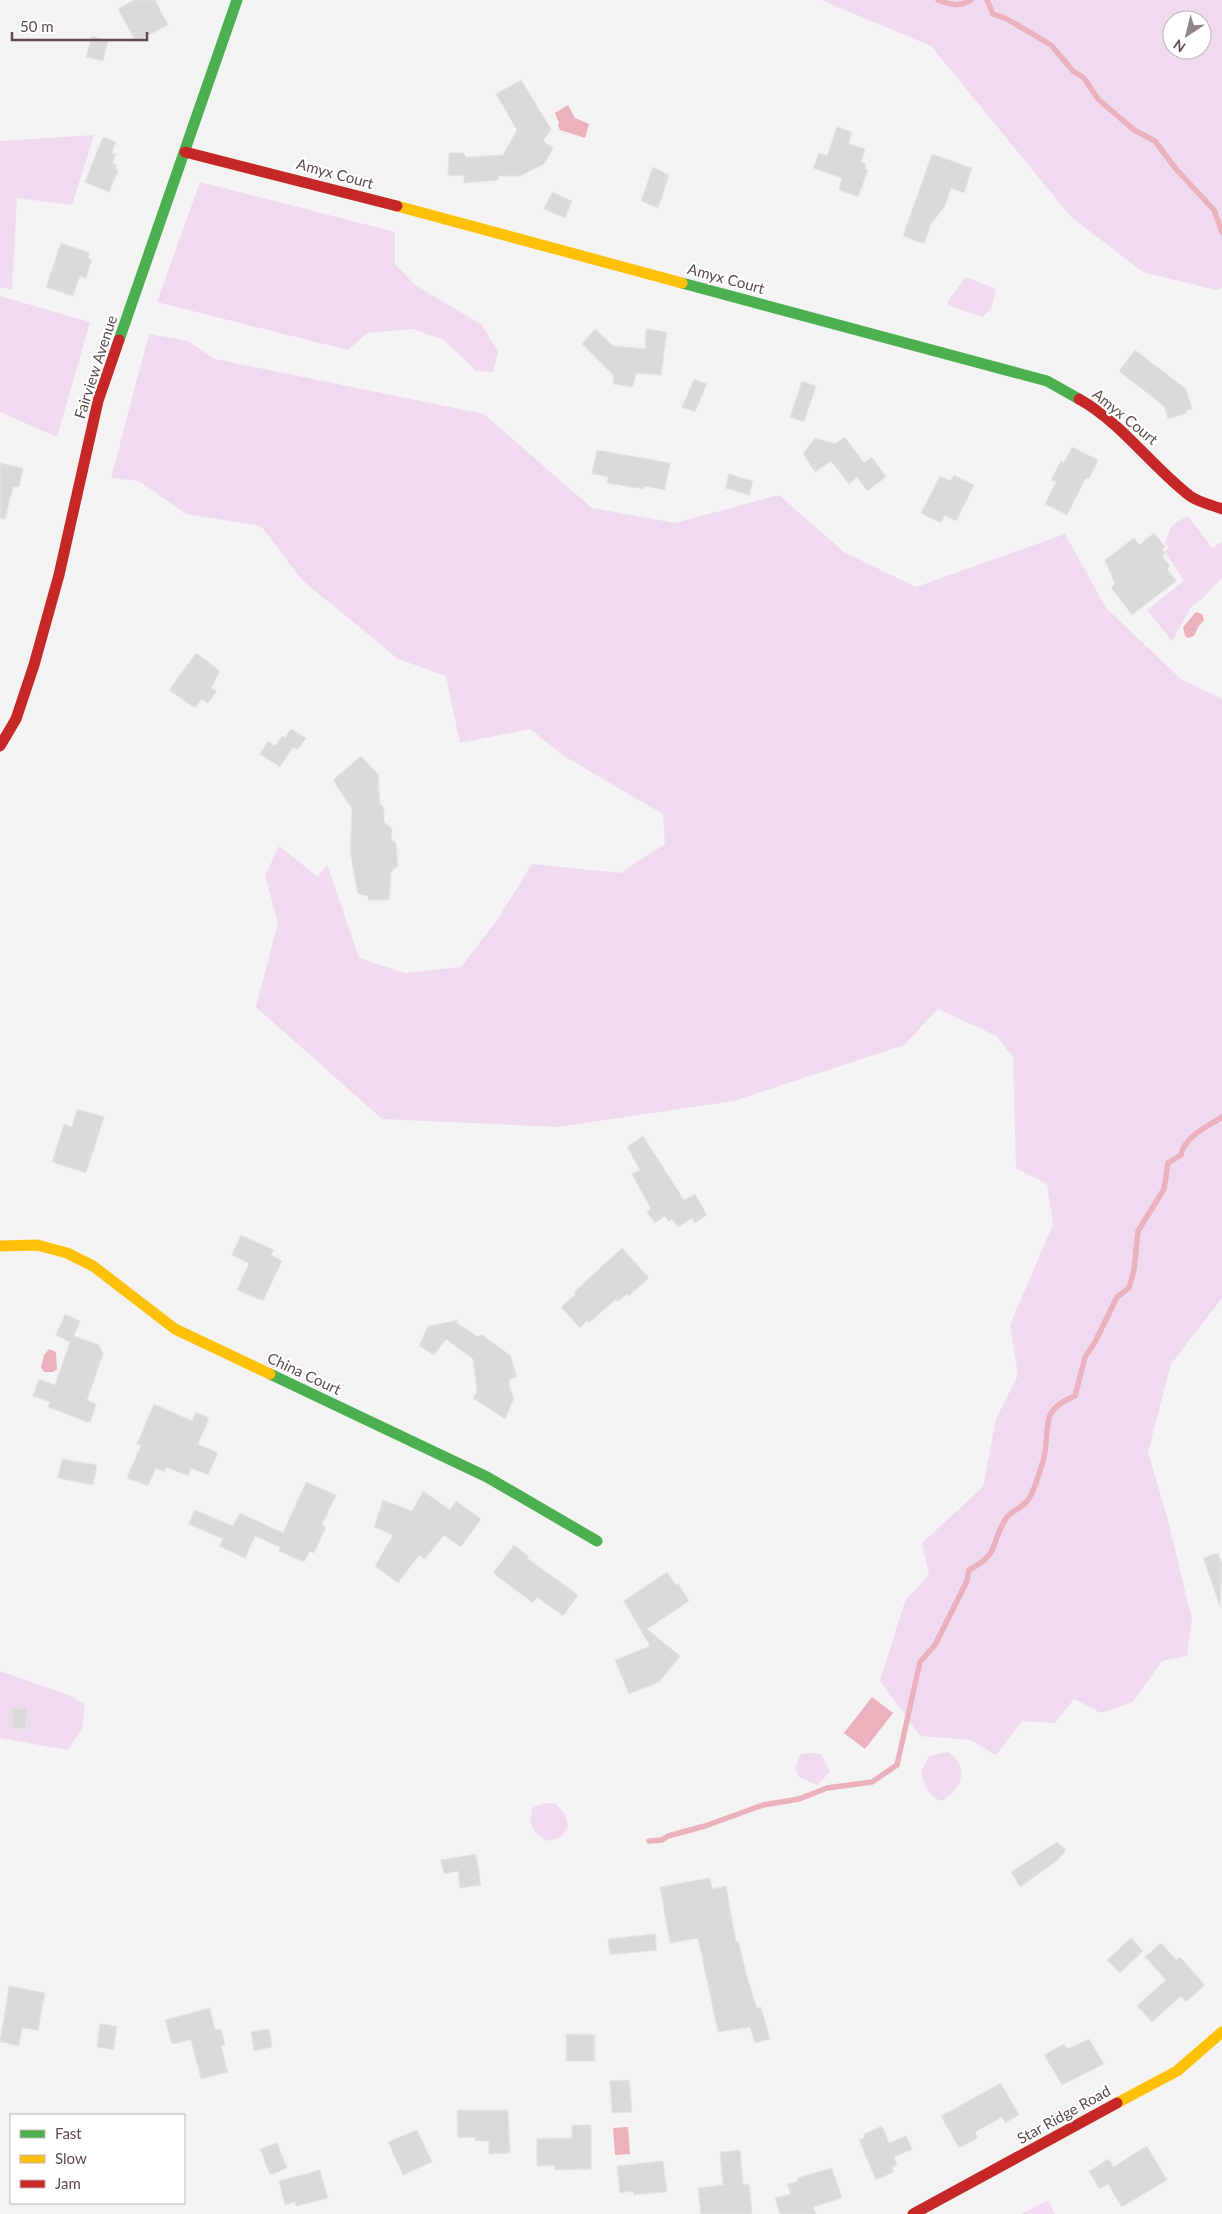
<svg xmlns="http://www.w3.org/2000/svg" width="1222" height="2214" font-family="Lato,sans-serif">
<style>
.green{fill:#f0daf0;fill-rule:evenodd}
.water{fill:#ebb1bd}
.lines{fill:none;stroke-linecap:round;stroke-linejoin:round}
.stream{stroke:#ebb1bd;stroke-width:5.5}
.building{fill:#dcdad9;stroke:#e6e5e5}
.fast{stroke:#4caf50;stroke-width:11}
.slow{stroke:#ffc107;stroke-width:11}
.jam{stroke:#c62828;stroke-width:11}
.labels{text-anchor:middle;stroke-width:4.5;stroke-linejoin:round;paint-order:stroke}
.street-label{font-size:15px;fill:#5f4c4b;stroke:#fff}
</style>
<rect width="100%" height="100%" fill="#f3f3f3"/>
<g class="green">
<path d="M821,0h401v288l-6,2 -73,-18 -72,-55 -140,-171zM1172,20h30v30h-30z"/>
<polygon points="94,135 72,205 17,198 12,290 0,287 0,141"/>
<polygon points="200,182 395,232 395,264 415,285 482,325 498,352 493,372 476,371 444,340 413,329 367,333 348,350 157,302"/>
<polygon points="966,277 996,289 991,309 982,317 948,305 948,301"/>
<polygon points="0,296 90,322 57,437 0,412"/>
<polygon points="149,334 188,341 215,359 484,414 592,508 675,523 779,495 844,552 916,587 1065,534 1106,608 1181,679 1222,699 1222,1298 1171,1364 1148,1452 1168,1520 1192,1620 1187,1656 1162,1661 1133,1702 1101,1713 1074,1699 1055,1723 1022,1721 996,1755 971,1740 920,1736 880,1681 905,1601 929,1575 922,1543 983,1487 996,1419 1018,1375 1010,1325 1053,1224 1047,1184 1016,1168 1013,1057 996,1036 938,1009 904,1045 734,1101 557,1127 382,1119 256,1007 278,922 265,876 279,846 318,877 327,864 359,958 405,973 461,967 497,920 532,864 620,873 665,844 663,814 564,756 530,729 460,743 446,676 398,659 302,580 261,526 186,514 139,481 111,478"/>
<polygon points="1188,516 1212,548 1221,542 1222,544 1222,577 1202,599 1192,606 1172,641 1147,610 1184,581 1165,551 1169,548 1165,543 1172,525"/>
<polygon points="0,1671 71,1696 85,1705 82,1728 68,1750 0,1738"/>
<path d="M948,1752c22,16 14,37 -6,49 -14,-4 -18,-16 -21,-29l8,-16z"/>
<polygon points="810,1753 821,1754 830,1772 817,1785 799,1777 795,1768 801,1754"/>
<path d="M544,1803l12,1 8,9 4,13 -7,11 -13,4c-16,-9 -20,-15 -16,-33z"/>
<polygon points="1048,2200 1055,2214 1021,2214"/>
</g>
<g class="water">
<polygon points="568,105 575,118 589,124 585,138 560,130 558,126 559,123 555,113"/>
<polygon points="1196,612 1202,614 1204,620 1198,627 1194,636 1188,638 1185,636 1183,627"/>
<polygon points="49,1349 56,1352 57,1369 53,1372 44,1372 41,1367 44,1355"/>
<polygon points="872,1697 893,1713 865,1749 844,1733"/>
<polygon points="628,2127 630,2154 615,2155 613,2128"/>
</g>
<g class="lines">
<g class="stream">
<path d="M938,0c12,5 22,7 33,0"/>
<polyline points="987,0 993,14 1007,19 1051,45 1073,71 1084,78 1098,99 1134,130 1155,141 1176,169 1214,210 1222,232"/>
<path d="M649,1841l13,-1 6,-4 37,-10 58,-21 36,-6 28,-11 45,-6 25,-17 23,-103 15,-17 32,-64 2,-11c32,-17 20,-24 36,-50 4,-8 17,-12 23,-20 7,-10 11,-26 15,-39 5,-14 2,-38 8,-48 6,-9 15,-13 24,-17l10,-39 10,-15 22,-45 12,-9 5,-18 4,-39 26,-42 4,-26 13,-8c4,-19 26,-28 41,-38"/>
</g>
</g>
<g class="building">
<polygon points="134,0 155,0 168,25 136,42 118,9"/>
<polygon points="92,36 108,41 103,61 86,57"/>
<polygon points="521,80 551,129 543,141 553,148 544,164 520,176 499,176 498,180 464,183 464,175 448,176 449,153 464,153 466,157 503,155 517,130 496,94"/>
<polygon points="837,127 852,132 849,144 865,149 861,162 866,164 865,169 868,170 858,197 839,190 842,178 813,168 819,153 827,156"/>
<polygon points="103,137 116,142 112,153 116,154 113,163 117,165 115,169 118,171 109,192 85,182"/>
<polygon points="932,154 972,168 964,193 951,188 945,206 931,224 924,244 903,236"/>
<polygon points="653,167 669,175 658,208 641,201"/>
<polygon points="552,192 572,201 565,218 544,209"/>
<polygon points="61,243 90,253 88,258 92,260 86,278 80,276 73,296 46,287"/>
<polygon points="595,329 613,346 645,349 646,329 667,332 661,375 636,373 633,387 613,384 614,376 582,344"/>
<polygon points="1135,350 1186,389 1192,409 1186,411 1187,413 1168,419 1164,406 1119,371"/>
<polygon points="694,379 707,384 695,412 682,407"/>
<polygon points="802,381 816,386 804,422 790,417"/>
<polygon points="845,437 864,463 872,457 886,477 867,491 857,477 849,484 831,461 815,472 803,454 815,438 835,444"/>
<polygon points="1072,447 1098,460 1089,479 1086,478 1067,515 1045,504 1056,482 1051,480 1061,461 1064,463"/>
<polygon points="597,450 670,463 665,490 644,486 644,489 607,483 608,477 592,474"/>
<polygon points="0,463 23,468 19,487 13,487 5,519 0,518"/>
<polygon points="729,474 753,481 749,495 725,488"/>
<polygon points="954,475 974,485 956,521 945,515 941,523 921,513 940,476 951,481"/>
<polygon points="1154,533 1165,547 1162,549 1165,554 1162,556 1170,566 1167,569 1176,581 1132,615 1111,587 1115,584 1105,560 1134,538 1139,545"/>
<polygon points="196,653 220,671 211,688 217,691 208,703 202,699 195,708 169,690"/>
<polygon points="291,729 306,738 298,750 293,747 280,767 260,754 268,741 275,746 282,736 285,738"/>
<polygon points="361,756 378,774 380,804 384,808 384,822 392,829 391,840 396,843 398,866 391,872 389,900 368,900 368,896 358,894 350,851 352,809 333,780"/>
<polygon points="77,1109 104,1117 86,1173 52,1162 64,1124 72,1127"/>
<polygon points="643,1136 684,1200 695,1194 707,1215 695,1223 692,1218 678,1227 672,1219 669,1222 665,1216 655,1223 647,1212 651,1209 632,1174 640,1170 627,1147"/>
<polygon points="241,1235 274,1250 271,1255 282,1261 263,1301 237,1290 249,1263 232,1255"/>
<polygon points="622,1248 649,1278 629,1296 627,1294 618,1302 616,1299 589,1323 587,1321 580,1328 561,1307 576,1294 574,1292"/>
<polygon points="65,1314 80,1321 74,1336 99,1345 103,1354 87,1400 96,1404 90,1423 48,1407 50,1402 33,1396 39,1379 55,1385 70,1342 56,1335"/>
<polygon points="459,1320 457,1323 478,1337 481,1334 510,1355 517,1376 509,1380 509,1386 514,1398 505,1419 473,1398 477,1392 473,1359 446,1339 434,1355 419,1346 428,1326"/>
<polygon points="154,1404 192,1421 196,1412 209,1418 198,1444 218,1453 208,1475 191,1468 188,1476 166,1467 164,1472 156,1468 148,1486 127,1478 141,1445 137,1444"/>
<polygon points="62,1459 97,1465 93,1485 58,1478"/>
<polygon points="306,1482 336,1495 322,1525 326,1527 314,1553 310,1551 304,1562 279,1551 280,1547 255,1536 245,1558 219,1546 223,1539 188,1524 195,1510 233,1526 240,1513 283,1533"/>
<polygon points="423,1491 450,1510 456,1501 481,1519 461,1547 444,1535 425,1559 419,1555 398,1583 375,1566 393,1535 374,1527 383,1500 412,1511"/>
<polygon points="514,1545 528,1556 527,1558 578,1595 563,1616 537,1597 533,1603 493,1573"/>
<polygon points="1218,1553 1222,1564 1220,1606 1203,1558"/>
<polygon points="667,1572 676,1585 678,1583 689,1601 647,1629 680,1656 659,1682 629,1694 615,1660 650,1646 624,1601"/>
<polygon points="12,1708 27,1708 26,1729 12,1729"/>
<polygon points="1057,1842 1066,1850 1058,1860 1020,1887 1011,1872"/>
<polygon points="476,1854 481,1885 460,1888 458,1871 444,1874 441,1860"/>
<polygon points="710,1878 712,1889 726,1886 736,1942 738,1941 748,1980 757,2008 761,2007 770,2039 755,2043 750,2027 718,2032 698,1938 670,1943 660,1887"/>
<polygon points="655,1934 657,1950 610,1955 608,1939"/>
<polygon points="1131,1938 1143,1951 1120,1973 1107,1960"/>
<polygon points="1161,1943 1176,1960 1180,1957 1205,1985 1186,2002 1181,1996 1152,2022 1137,2006 1166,1980 1145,1957"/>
<polygon points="9,1986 45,1993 38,2030 22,2028 19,2046 0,2042"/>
<polygon points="210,2008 215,2030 221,2029 225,2045 221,2046 228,2072 201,2079 191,2040 172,2044 165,2020"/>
<polygon points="100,2024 117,2026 114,2050 97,2047"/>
<polygon points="269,2029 272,2047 254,2051 251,2032"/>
<polygon points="566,2034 595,2035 595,2061 566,2061"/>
<polygon points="1089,2039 1104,2064 1062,2085 1044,2055 1064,2044 1067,2049"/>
<polygon points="629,2080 632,2112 612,2113 610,2081"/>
<polygon points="1001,2083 1019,2115 1005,2123 1002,2117 975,2132 978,2138 959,2148 941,2116"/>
<polygon points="457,2110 508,2110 510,2153 489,2154 489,2141 475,2141 475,2137 458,2138"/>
<polygon points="572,2125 591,2125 591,2169 555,2170 555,2165 537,2166 537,2139 572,2138"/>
<polygon points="882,2126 889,2143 906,2136 912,2149 894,2157 897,2165 892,2167 894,2172 876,2180 859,2140 865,2137 864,2134"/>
<polygon points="417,2130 432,2162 403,2175 388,2142"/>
<polygon points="277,2143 287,2168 270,2175 260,2149"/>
<polygon points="1147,2146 1167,2180 1122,2207 1108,2184 1099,2189 1089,2171 1109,2159 1113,2167"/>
<polygon points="740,2150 743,2185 749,2184 752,2214 701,2214 698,2188 723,2185 720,2152"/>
<polygon points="663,2161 667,2192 634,2195 633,2191 620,2193 617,2166"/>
<polygon points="832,2168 842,2198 813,2207 816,2214 780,2214 775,2198 791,2194 787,2184 798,2181 797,2178"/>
<polygon points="320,2170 328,2198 296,2206 295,2202 285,2205 279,2181"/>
</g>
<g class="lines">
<g class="fast">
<polyline points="682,283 1047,381 1079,399"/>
<polyline points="119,340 237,0"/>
<polyline points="270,1374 487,1477 597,1541"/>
</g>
<g class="slow">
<polyline points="397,206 682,283"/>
<polyline points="0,1246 37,1245 67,1253 93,1266 175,1329 270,1374"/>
<polyline points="1117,2103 1177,2071 1222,2032"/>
</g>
<g class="jam">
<polyline points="185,152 397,206"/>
<path d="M1079,399c43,24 72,67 111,97 8,6 22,9 32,13"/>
<polyline points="0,746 16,719 34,665 59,575 98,401 119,340"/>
<polyline points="913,2214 1117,2103"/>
</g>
</g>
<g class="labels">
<g class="street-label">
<text transform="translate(335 174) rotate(15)" y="5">Amyx Court</text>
<text transform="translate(726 279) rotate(15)" y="5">Amyx Court</text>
<text transform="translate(96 367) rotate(-72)" y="5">Fairview Avenue</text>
<text transform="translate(1125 417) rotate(39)" y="5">Amyx Court</text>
<text transform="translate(304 1374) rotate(25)" y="5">China Court</text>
<text transform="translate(1064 2115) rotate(-29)" y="5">Star Ridge Road</text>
</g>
</g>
<rect x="10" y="2114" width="175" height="90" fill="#ffffff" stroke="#bfb7b7"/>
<rect x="20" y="2130" width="25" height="8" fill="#4caf50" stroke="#bfb7b7"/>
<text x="55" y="2139" font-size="15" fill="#5f4c4b">Fast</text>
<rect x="20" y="2155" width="25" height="8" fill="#ffc107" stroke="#bfb7b7"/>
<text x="55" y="2164" font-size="15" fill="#5f4c4b">Slow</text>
<rect x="20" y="2180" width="25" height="8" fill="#c62828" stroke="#bfb7b7"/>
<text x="55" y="2189" font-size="15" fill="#5f4c4b">Jam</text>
<g transform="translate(1187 35) rotate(215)"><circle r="24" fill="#ffffff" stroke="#bfb7b7"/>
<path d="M0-4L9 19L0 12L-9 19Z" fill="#938686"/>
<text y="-8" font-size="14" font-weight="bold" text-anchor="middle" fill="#5f4c4b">N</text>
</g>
<path d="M12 32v8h135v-8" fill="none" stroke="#5f4c4b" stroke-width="2.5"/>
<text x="20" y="32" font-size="15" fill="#5f4c4b" stroke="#ffffff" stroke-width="4" paint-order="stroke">50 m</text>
</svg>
